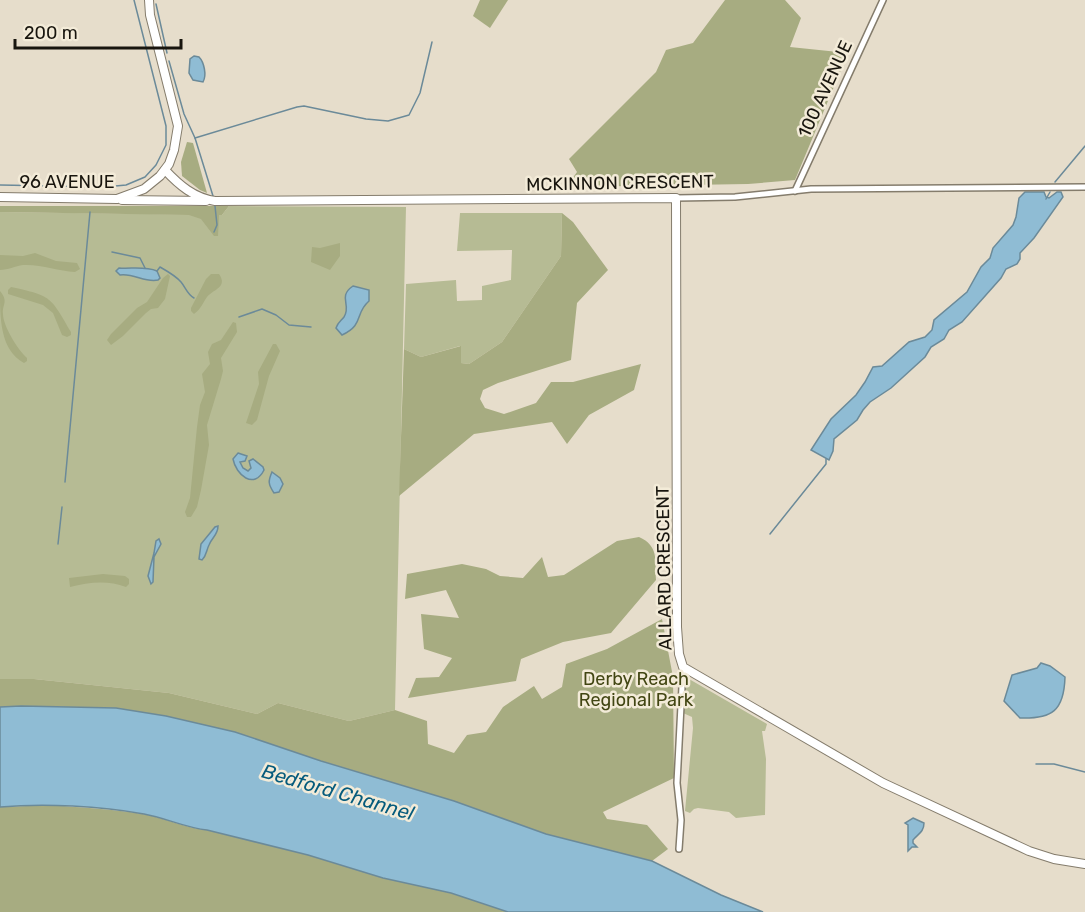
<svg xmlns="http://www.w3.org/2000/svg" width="1085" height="912" font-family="Rubik,sans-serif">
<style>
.green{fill:#b6bb94}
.forest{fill:#a7ac81}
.water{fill:#8fbcd4;stroke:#6b8a99;stroke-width:1.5}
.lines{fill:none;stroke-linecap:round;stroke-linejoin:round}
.stream{stroke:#6b8a99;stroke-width:1.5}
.street-casing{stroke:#847c6c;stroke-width:8}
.secondary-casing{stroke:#847c6c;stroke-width:10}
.street{stroke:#fff;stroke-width:5}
.secondary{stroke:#fff;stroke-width:8}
.labels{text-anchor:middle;stroke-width:5;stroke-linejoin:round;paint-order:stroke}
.street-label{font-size:18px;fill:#18150e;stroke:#f3ebd8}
.park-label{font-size:18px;fill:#424613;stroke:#f3ebd8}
.water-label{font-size:20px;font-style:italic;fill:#065b7c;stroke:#f3ebd8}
</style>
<rect width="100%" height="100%" fill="#e6ddcb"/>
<g class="green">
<polygon points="229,206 406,207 395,710 349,721 278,703 257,714 169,693 34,679 0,679 0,212 222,215"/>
<polygon points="460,213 562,213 561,256 502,342 469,364 461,363 460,346 421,357 404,349 406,284 456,280 457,301 482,300 482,286 511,280 512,250 457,251"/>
<polygon points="689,679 767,724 765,731 762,731 766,759 765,815 736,818 729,812 698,808 694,809 690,813 685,811 693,728 692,717 683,713 684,684"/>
</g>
<g class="forest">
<polygon points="480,0 508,0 490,28 473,16"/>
<polygon points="725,0 785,0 801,18 790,47 848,53 795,180 748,184 566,187 577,172 569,159 656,72 666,50 693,43"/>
<polygon points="187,142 193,143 207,193 200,190 182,176 181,162"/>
<polygon points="0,206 229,206 222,215 219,215 218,236 214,236 201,219 189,215 0,212"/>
<polygon points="562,213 573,222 608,270 577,303 571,360 498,383 483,390 480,399 485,408 504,414 536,403 551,382 573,382 641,364 634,390 589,415 567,444 552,422 474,434 399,496 404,349 421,357 461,346 461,363 469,364 502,342 561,256"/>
<polygon points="340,243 340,256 330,270 311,262 312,247 320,248"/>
<path d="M35,253l21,8 21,2 3,6 -5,3c-17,-1 -34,-8 -52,-7 -8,1 -15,5 -23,5v-15l23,1z"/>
<polygon points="168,274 170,276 165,299 158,308 151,309 146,313 123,336 111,345 107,340 111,334 137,308 147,302 163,278"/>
<path d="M211,274h8c9,13 -5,15 -12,23 -5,7 -6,12 -13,17l-3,-3v-3l15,-29z"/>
<path d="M11,287c41,9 39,9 60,45v3l-4,2 -5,-2 -9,-22 -10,-8 -35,-11v-4z"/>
<path d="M0,291c9,11 2,13 3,23 0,12 15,36 24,44v3l-3,2c-24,-13 -24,-45 -24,-72z"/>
<polygon points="233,322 236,323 237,332 221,358 223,371 221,379 207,425 209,445 201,490 197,507 191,517 187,517 185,512 190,498 197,427 200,405 205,392 202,374 210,364 208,352 212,344 221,340"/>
<polygon points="273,344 276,344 280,351 269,376 257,420 252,425 246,423 259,384 258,372"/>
<path d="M639,537c20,9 16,23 17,43l-45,53 -48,9 -42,17 -5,22 -108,17 8,-20 23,-1 13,-19 -28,-9 -3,-35 38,4 -13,-28 -41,9 2,-25 55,-10 24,5 14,7 23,2 19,-21 6,20 16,-2 53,-34z"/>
<path d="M103,574l22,2 4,3v5l-3,3c-18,-7 -37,-5 -56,0l-1,-9z"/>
<polygon points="662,619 673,677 674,778 603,812 607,819 647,825 668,849 652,861 546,834 454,801 321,761 235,732 166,716 116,708 21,706 0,707 0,679 34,679 169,693 257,714 278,703 349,721 395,710 427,721 428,744 454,753 467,735 486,732 503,707 534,686 542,699 562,687 566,664 607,649"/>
<path d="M53,805c30,3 60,4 90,9 22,4 42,14 64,16l101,25 75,23 68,15 57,19h-508v-105z"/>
</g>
<g class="water">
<path d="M194,56l5,1c5,5 8,18 4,25l-10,-2 -4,-7 1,-14z"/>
<polygon points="1025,192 1044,192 1046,197 1049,198 1057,192 1061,192 1063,197 1034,238 1020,253 1020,259 1017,264 1006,269 1001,278 962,322 949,330 944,339 931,347 925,357 891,388 870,402 863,410 857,420 834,439 833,451 829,460 811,450 831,419 856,395 865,382 873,367 882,366 909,342 925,337 932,330 934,320 967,292 981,267 990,258 993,248 1013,225 1016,217 1019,198"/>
<path d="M119,268c12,1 26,-2 38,3l3,7 -2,2c-13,3 -24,-7 -38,-5l-4,-4z"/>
<path d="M353,286l16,4v11c-15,13 -4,23 -27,34l-6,-7c2,-6 5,-7 8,-11 8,-12 -7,-20 9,-31z"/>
<path d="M238,453l9,3 -2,5 -5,1 3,6 5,3 3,-3 -2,-7 4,-2 10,8 1,3c-10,20 -28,5 -31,-11z"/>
<path d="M272,472l8,6 3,6 -4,8 -5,1c-6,-9 -6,-12 -2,-21z"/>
<path d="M218,526c0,9 -6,11 -9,19 -3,6 -2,10 -7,15l-3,-1 2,-15 14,-17z"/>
<polygon points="159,539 161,544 154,557 153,582 151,584 148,576 154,553 156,541"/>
<path d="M1041,663l9,3 15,11c-1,34 -13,42 -45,41l-16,-17 8,-26 25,-7z"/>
<path d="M21,706l95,2 50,8 69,16 86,29 133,40 92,33 106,27 69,34 42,17h-255l-57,-19 -68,-15 -75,-23 -101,-25c-21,-2 -41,-12 -63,-16 -44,-8 -99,-11 -144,-7v-100z"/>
<path d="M913,818l11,5c0,9 -6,11 -11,17v3l4,4h-5l-4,4v-26l-3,-2z"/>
</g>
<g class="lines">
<g class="stream">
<polyline points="156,4 167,53"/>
<polyline points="169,61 184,114 195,138 213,196"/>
<polyline points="195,138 297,107 304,106 366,119 388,121 409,115 420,93 432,42"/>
<polyline points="1055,182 1085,146"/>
<polyline points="0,185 105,187 126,185 145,177 156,165 166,145 166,126 134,0"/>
<polyline points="1046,199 1050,192"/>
<polyline points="214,232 217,225 215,206"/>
<polyline points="112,252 140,258 145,268"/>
<path d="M157,271l3,-4c7,4 16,9 21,15 5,6 6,12 13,16"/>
<polyline points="239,317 262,309 276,315 289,325 311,327"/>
<polyline points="65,482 90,212"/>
<polyline points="770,534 826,464 826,459"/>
<polyline points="58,544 62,507"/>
<polyline points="1036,764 1054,764 1085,772"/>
</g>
<defs>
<g id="street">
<polyline points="795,191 883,0"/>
<polyline points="676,198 735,197 811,189 1085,187"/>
<polyline points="679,849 681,820 677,783 683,667"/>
</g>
<g id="secondary">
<path d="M165,170c14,15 29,28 50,31l461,-3 1,429 2,27 4,13 200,116 146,68 25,8 31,5"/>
<polyline points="0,197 117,199 144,189 160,176 169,164 174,150 178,126 150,15 149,0"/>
<polyline points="122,200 206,201"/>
</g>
</defs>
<use href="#street" class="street-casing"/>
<use href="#secondary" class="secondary-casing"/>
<use href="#street" class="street"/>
<use href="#secondary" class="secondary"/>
</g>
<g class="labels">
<g class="street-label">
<text transform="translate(825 89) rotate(-65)" y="6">100 AVENUE</text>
<text x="67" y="188">96 AVENUE</text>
<text transform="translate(620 183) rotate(-1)" y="6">MCKINNON CRESCENT</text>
<text transform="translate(664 568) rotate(-91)" y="6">ALLARD CRESCENT</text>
</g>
<g class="park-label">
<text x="636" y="685">Derby Reach<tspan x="636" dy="21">Regional Park</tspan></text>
</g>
<g class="water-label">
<text transform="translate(338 792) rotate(16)" y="7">Bedford Channel</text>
</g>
</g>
<path d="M15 39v9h166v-9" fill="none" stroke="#18150e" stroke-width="3"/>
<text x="24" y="39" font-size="18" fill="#18150e" stroke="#f3ebd8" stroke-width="4.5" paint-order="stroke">200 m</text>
</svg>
